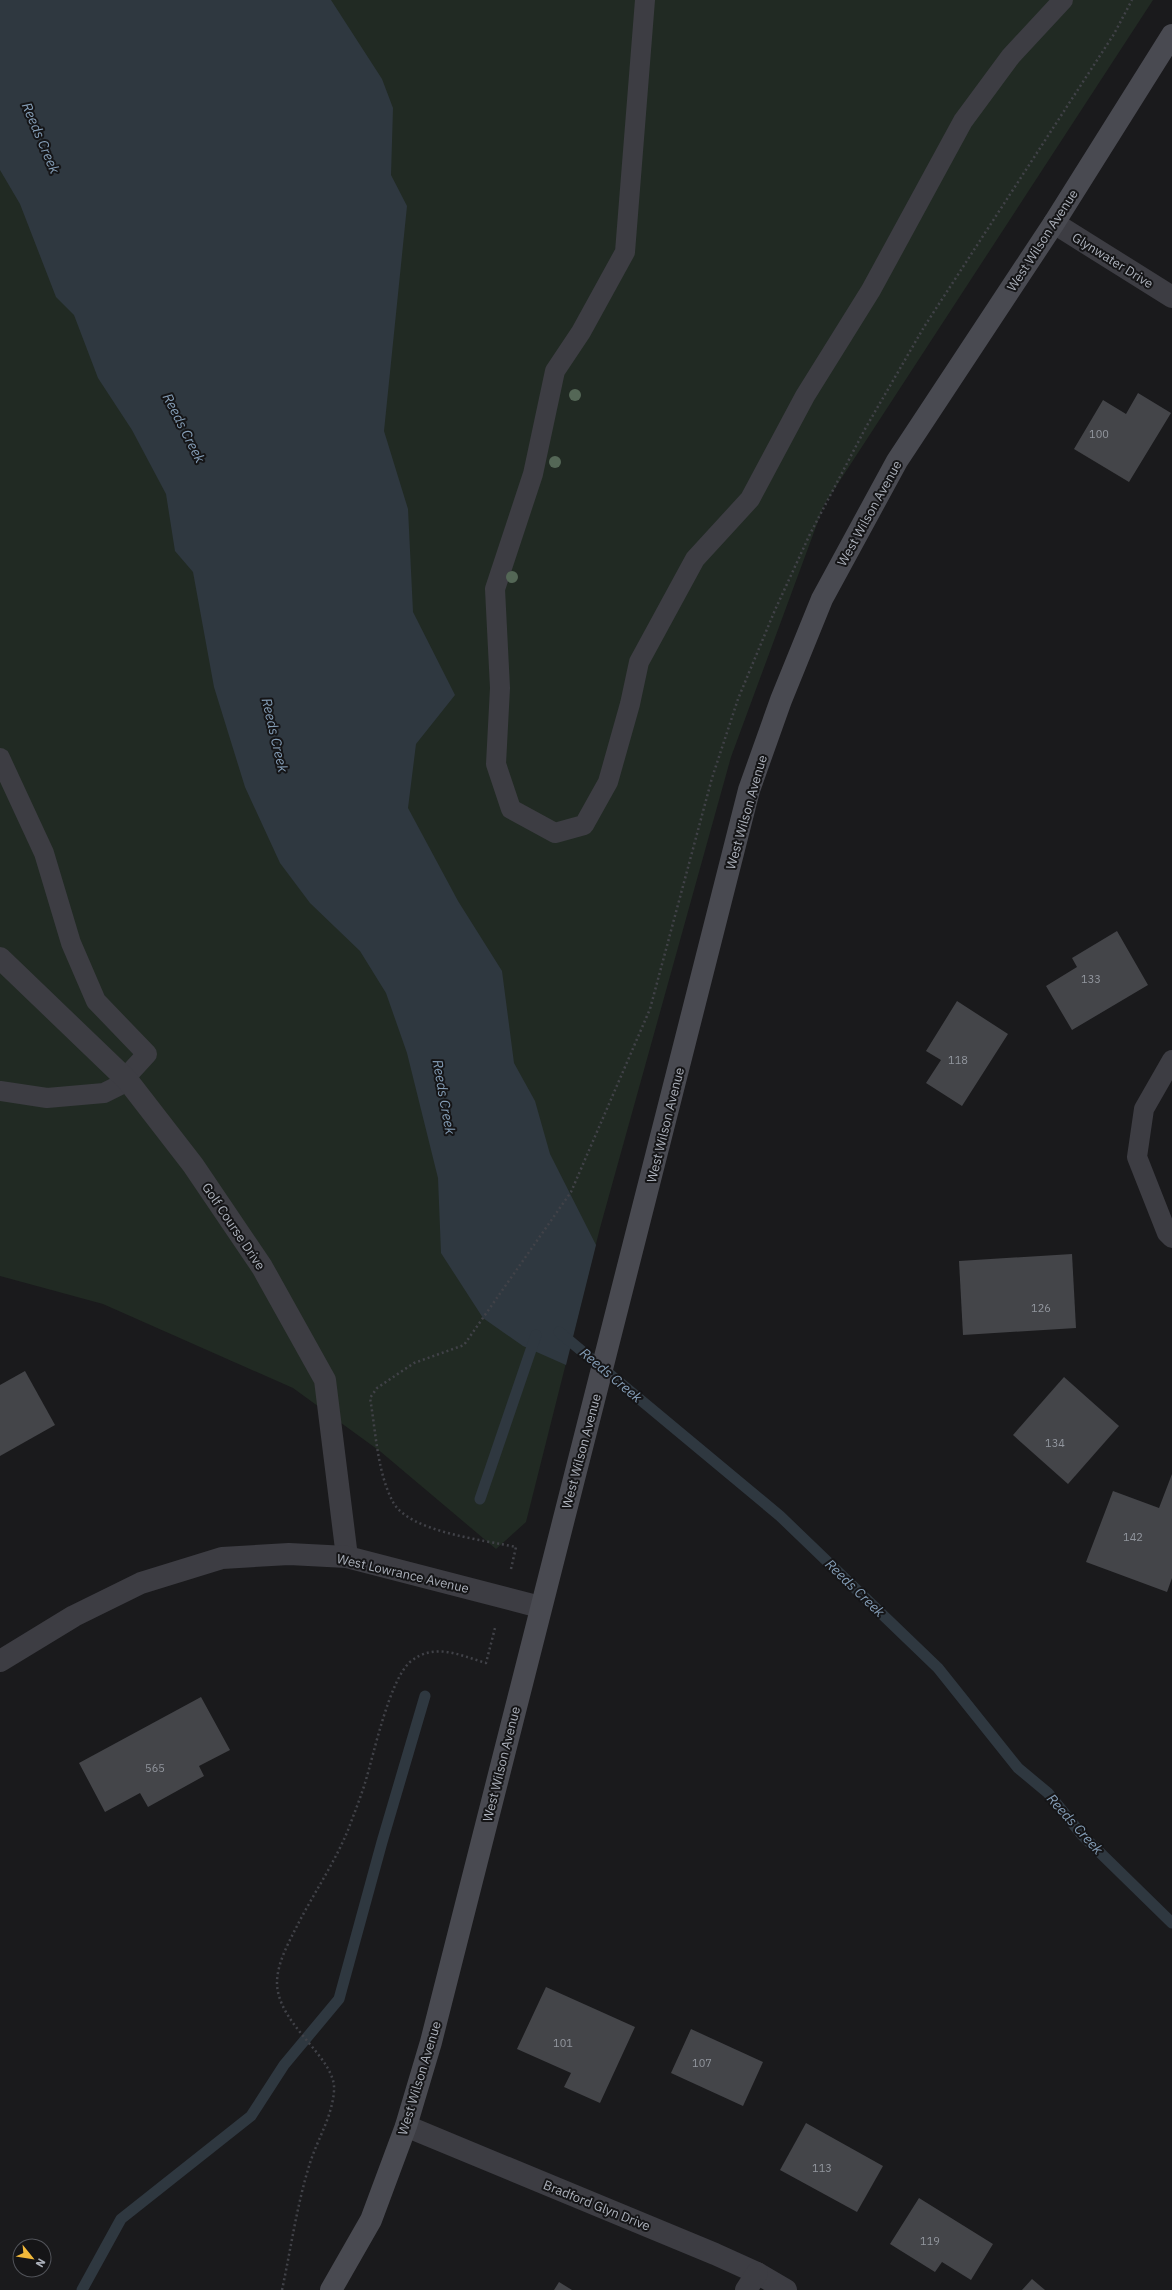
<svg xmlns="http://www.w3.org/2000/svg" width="1172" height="2290" font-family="'IBM Plex Sans',sans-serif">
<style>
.green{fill:#212a23}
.water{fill:#2f3840}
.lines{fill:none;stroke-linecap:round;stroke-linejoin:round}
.stream{stroke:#2f3840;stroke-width:11}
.building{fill:#444549}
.path{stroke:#414248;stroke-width:2.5;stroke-dasharray:2 3;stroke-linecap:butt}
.lane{stroke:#3d3d43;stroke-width:20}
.street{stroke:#3d3d43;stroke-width:22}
.secondary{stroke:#494a51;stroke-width:22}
.tree{fill:#546756}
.labels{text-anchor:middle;stroke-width:4;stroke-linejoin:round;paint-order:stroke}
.number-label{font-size:11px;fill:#92969e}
.street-label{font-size:13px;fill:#acb1bb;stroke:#151517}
.water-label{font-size:14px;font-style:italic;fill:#849db6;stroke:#151517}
</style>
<rect width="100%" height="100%" fill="#1a1a1c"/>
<polygon class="green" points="0,0 1153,0 824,505 731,757 600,1228 526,1522 496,1549 381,1452 293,1388 103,1304 0,1276"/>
<polygon class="water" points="0,0 331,0 382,79 393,108 391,175 407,206 384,431 408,509 413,612 455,695 416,744 408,808 458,901 502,971 514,1063 535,1101 550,1154 596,1245 566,1365 523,1346 483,1318 441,1253 438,1178 407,1053 386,993 360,951 310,903 280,863 245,787 214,687 193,572 175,551 166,494 132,430 98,378 74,315 56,297 20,204 0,170"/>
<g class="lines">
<g class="stream">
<polyline points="559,1332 780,1516 938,1668 1018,1768 1048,1793 1082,1835 1172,1923"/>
<polyline points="480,1499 536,1335"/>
<polyline points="82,2290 121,2219 251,2116 284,2065 339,1999 382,1842 425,1696"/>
</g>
</g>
<g class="building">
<polygon points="1138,393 1171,413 1129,482 1074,449 1103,400 1126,414"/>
<polygon points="1117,931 1148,985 1072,1030 1046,986 1077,967 1072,958"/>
<polygon points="957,1001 1008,1034 962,1106 926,1083 941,1060 926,1051"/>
<polygon points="1072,1254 1076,1328 963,1335 959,1261"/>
<polygon points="25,1371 55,1425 0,1456 0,1385"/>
<polygon points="1064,1377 1119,1426 1068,1484 1013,1435"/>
<polygon points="1172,1474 1172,1578 1167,1592 1086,1562 1113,1491 1159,1508"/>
<polygon points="201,1697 230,1750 199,1766 204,1776 148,1807 140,1793 105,1812 79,1763"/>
<polygon points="546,1987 635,2027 600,2103 564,2087 571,2073 517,2049"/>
<polygon points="691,2029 763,2062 743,2106 671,2073"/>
<polygon points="806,2123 883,2166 857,2212 780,2170"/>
<polygon points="919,2198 993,2244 971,2280 942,2262 935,2272 890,2244"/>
<polygon points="1032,2279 1045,2290 1022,2290"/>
<polygon points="559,2282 572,2290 554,2290"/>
</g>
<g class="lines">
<g class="path">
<path d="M511,1569l5,-22c-32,-7 -107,-15 -123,-45 -16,-30 -17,-70 -23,-104l7,-10 37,-25 50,-18 107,-153 79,-183 62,-231 26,-79 37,-89 35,-76 55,-105 59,-102 190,-293 18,-34"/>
<path d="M282,2290c9,-42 15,-86 28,-127 8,-25 22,-46 24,-72 3,-34 -58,-66 -57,-110 1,-20 12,-39 21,-57 16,-31 37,-62 50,-94 6,-16 12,-31 17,-47 9,-29 24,-102 45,-121 24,-20 49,-7 76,1l9,-35"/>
</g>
<g class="lane">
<polyline points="645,0 625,252 581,332 555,371 533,474 495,589 500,688 496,764 511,809 555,833 584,825 608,782 630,704 639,662 695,559 750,499 805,396 871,290 963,121 1011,56 1063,0"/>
<polyline points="0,758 44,853 71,943 96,1001 147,1054 125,1078"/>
<polyline points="1172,1060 1144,1109 1137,1157 1167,1233 1172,1238"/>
<polyline points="0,1091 47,1098 104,1093 128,1081"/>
</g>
<g class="street">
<polyline points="1054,223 1172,297"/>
<polyline points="0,958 128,1081 193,1165 262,1267 325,1380 347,1557"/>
<polyline points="0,1661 74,1616 141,1583 222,1558 289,1554 347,1557 540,1607"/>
<polyline points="406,2126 715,2254 757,2273 786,2290"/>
<polyline points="746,2290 757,2273"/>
</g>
<polyline class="secondary" points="331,2290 371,2220 406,2126 431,2042 749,790 781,700 822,599 897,461 1054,223 1172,35"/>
</g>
<g class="tree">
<circle cx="575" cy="395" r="6"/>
<circle cx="555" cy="462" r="6"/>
<circle cx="512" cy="577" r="6"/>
</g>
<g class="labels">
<g class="number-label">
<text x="1099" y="438">100</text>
<text x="1091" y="983">133</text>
<text x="958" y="1064">118</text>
<text x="1041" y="1312">126</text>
<text x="1055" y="1447">134</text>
<text x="1133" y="1541">142</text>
<text x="155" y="1772">565</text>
<text x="563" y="2047">101</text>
<text x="702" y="2067">107</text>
<text x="822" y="2172">113</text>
<text x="930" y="2245">119</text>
</g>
<g class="street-label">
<text transform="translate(1042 240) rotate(-57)" y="5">West Wilson Avenue</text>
<text transform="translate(1113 260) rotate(32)" y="5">Glynwater Drive</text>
<text transform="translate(869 513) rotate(-61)" y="5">West Wilson Avenue</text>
<text transform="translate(746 812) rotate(-74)" y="5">West Wilson Avenue</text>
<text transform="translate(665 1125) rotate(-76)" y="5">West Wilson Avenue</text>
<text transform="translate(234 1226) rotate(56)" y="5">Golf Course Drive</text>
<text transform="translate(581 1451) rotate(-75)" y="5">West Wilson Avenue</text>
<text transform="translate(403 1573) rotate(13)" y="5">West Lowrance Avenue</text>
<text transform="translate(501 1764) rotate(-76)" y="5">West Wilson Avenue</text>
<text transform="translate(419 2078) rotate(-73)" y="5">West Wilson Avenue</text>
<text transform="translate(597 2205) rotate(22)" y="5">Bradford Glyn Drive</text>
</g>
<g class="water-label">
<text transform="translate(41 138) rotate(67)" y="5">Reeds Creek</text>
<text transform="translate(184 428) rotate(63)" y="5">Reeds Creek</text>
<text transform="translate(275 735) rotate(77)" y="5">Reeds Creek</text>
<text transform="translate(444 1097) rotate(80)" y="5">Reeds Creek</text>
<text transform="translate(611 1375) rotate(40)" y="5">Reeds Creek</text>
<text transform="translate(855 1588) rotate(44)" y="5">Reeds Creek</text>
<text transform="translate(1075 1824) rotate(48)" y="5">Reeds Creek</text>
</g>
</g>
<g transform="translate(32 2258) rotate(120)"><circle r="19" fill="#151517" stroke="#515359"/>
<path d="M0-3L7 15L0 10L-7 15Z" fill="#f2b93b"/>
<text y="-6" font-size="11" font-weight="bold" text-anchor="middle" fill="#acb1bb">N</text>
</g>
</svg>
